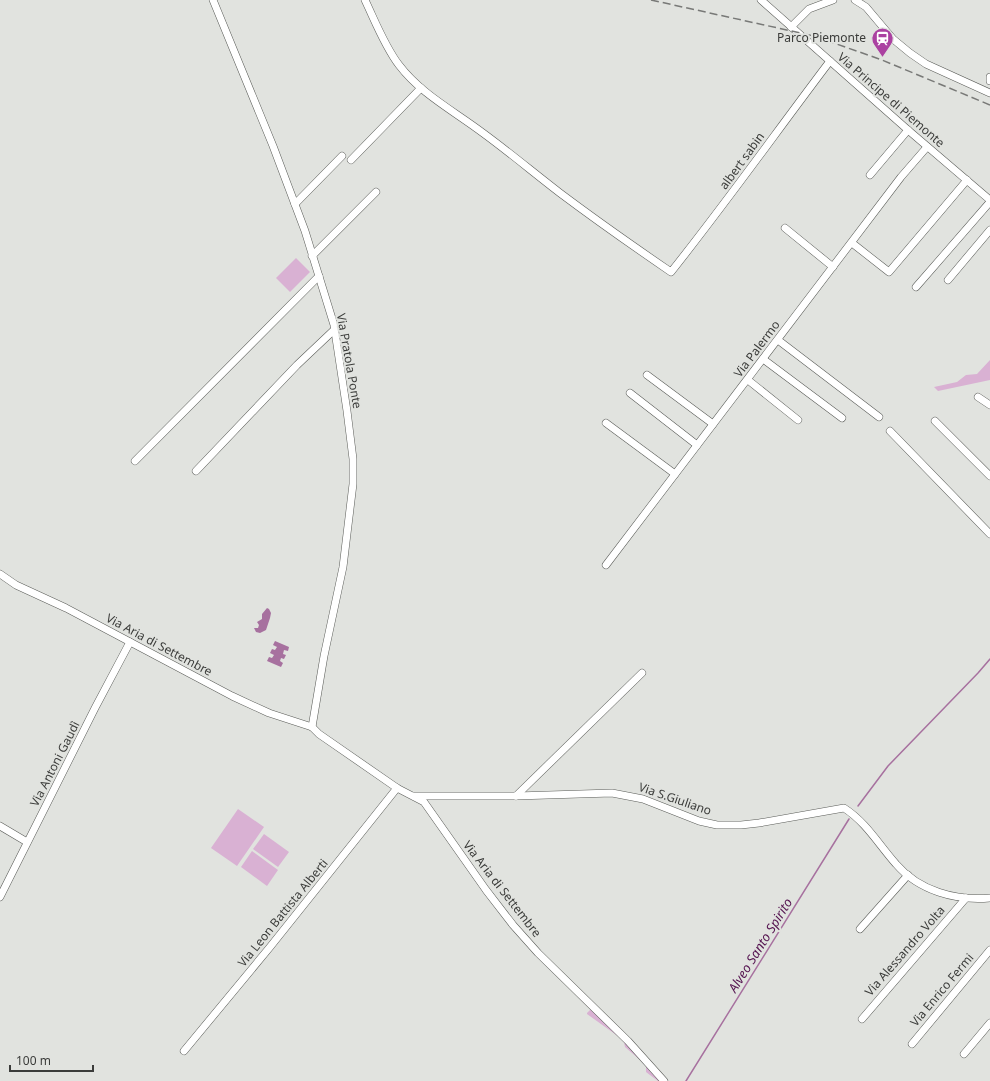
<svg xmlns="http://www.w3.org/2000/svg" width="990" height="1081" font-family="'Noto Sans',sans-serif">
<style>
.green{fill:#d9b1d3}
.water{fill:#a7719f}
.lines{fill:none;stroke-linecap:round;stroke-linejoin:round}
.stream{stroke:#a7719f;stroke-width:1.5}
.minor-casing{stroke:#5a5c58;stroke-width:8}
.minor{stroke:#fff;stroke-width:7}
.rail{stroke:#787977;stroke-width:1.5;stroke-dasharray:8 4;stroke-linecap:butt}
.labels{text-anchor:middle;stroke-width:4;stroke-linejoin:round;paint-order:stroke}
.poi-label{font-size:12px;fill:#3b3c3a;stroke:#e1e3df;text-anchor:end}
.street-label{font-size:12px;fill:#3b3c3a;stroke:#e1e3df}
.water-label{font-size:13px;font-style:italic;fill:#54124f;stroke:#e1e3df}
</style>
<rect width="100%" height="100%" fill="#e1e3df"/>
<g class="green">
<polygon points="296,258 310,272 290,292 276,278"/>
<polygon points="990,360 990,380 938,391 934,387 957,382 966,375 977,374"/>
<polygon points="238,809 264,827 237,866 211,848"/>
<polygon points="264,834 289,852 278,867 253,849"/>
<polygon points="252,851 278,870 267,886 241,867"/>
<polygon points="591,1009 596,1011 626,1041 661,1081 658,1081 646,1072 646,1065 625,1047 624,1042 622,1039 587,1014 587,1013"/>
</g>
<g class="water">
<polygon points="267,608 269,609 271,613 270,618 266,630 260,633 256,632 254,628 258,628 259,625 257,622 262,619 262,614"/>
<polygon points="275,641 289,647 288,651 284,650 283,654 286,655 284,659 281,658 280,661 283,663 281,667 267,661 269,657 272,658 274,655 270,653 272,649 275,650 277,647 273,645"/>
</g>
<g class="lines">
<g class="stream">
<polyline points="858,806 888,766 978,673 990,659"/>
<polyline points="686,1081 849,819"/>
</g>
<defs>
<g id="minor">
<polyline points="213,0 273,146 305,231 334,325 347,411 353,459 353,484 343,567 324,656 312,727"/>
<path d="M365,0c10,21 20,47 34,65 22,29 55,46 84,68 26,19 51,40 77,60 36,27 73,53 111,79 55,-69 106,-141 159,-211"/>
<polyline points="761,0 908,130 990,200"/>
<polyline points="855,0 866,7 893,39 910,53 926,64 990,93"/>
<polyline points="791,27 809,9 833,0"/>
<polyline points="990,77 990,81"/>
<polyline points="351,160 421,88"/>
<polyline points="870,175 908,130"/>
<polyline points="295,204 342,156"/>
<polyline points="785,228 833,267"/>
<polyline points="852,243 889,272 967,180"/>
<polyline points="312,256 376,192"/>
<polyline points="948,280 990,230"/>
<polyline points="916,287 990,202"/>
<polyline points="778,340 879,417"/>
<polyline points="763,359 842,418"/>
<polyline points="647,375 713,424"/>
<polyline points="748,380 798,420"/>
<polyline points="630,393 697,445"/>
<polyline points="978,397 990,405"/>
<polyline points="935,421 990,476"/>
<polyline points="606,423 675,474"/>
<polyline points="890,431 990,534"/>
<polyline points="135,461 319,276"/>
<polyline points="196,471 297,365 334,330"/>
<polyline points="606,565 901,177 927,147"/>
<polyline points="0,574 16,585 66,608 232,696 269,713 312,727 319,734 397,788 424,802 486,890 513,925 538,953 628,1041 664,1081"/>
<path d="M414,796h102l96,-3 31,6 56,22 18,4h24l18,-2 85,-15c22,14 35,37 52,56 23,27 60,37 94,34"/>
<polyline points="516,796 642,673"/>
<polyline points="0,826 27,842"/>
<polyline points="0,897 95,708 130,642"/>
<polyline points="860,929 908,875"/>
<polyline points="862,1019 966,898"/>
<polyline points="912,1044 990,950"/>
<polyline points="184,1051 270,947 397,788"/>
<polyline points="964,1054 990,1023"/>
</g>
</defs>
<use href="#minor" class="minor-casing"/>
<use href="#minor" class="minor"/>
<polyline class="rail" points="651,0 814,36 882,60 990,105"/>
</g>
<defs>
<symbol id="station-pin" viewBox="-11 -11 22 30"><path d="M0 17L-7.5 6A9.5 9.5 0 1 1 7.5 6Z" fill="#ab41a1" stroke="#e1e3df"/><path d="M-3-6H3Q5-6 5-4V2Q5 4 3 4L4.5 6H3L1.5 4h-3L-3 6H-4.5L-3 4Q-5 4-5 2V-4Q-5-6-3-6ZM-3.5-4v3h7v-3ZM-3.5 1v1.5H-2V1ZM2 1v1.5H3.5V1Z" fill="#fff"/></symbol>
</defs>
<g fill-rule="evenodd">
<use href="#station-pin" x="870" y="26" width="25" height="34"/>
</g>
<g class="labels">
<g class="poi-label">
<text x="866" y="42">Parco Piemonte</text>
</g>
<g class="street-label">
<text transform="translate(891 100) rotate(41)" y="4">Via Principe di Piemonte</text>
<text transform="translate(742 161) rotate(-54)" y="4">albert sabin</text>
<text transform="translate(757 349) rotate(-53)" y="4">Via Palermo</text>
<text transform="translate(349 361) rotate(80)" y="4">Via Pratola Ponte</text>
<text transform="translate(159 645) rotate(28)" y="4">Via Aria di Settembre</text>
<text transform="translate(55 764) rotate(-63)" y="4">Via Antoni Gaudì</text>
<text transform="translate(675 799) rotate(19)" y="4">Via S.Giuliano</text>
<text transform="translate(502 889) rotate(52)" y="4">Via Aria di Settembre</text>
<text transform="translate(283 913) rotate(-51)" y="4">Via Leon Battista Alberti</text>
<text transform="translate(905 951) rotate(-49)" y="4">Via Alessandro Volta</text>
<text transform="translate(942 990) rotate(-50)" y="4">Via Enrico Fermi</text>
</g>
<g class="water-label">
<text transform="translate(760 945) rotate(-58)" y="5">Alveo Santo Spirito</text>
</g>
</g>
<path d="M10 1065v6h83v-6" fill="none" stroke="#3b3c3a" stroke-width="2"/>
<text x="16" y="1065" font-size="12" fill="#3b3c3a" stroke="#e1e3df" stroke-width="3" paint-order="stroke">100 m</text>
</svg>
